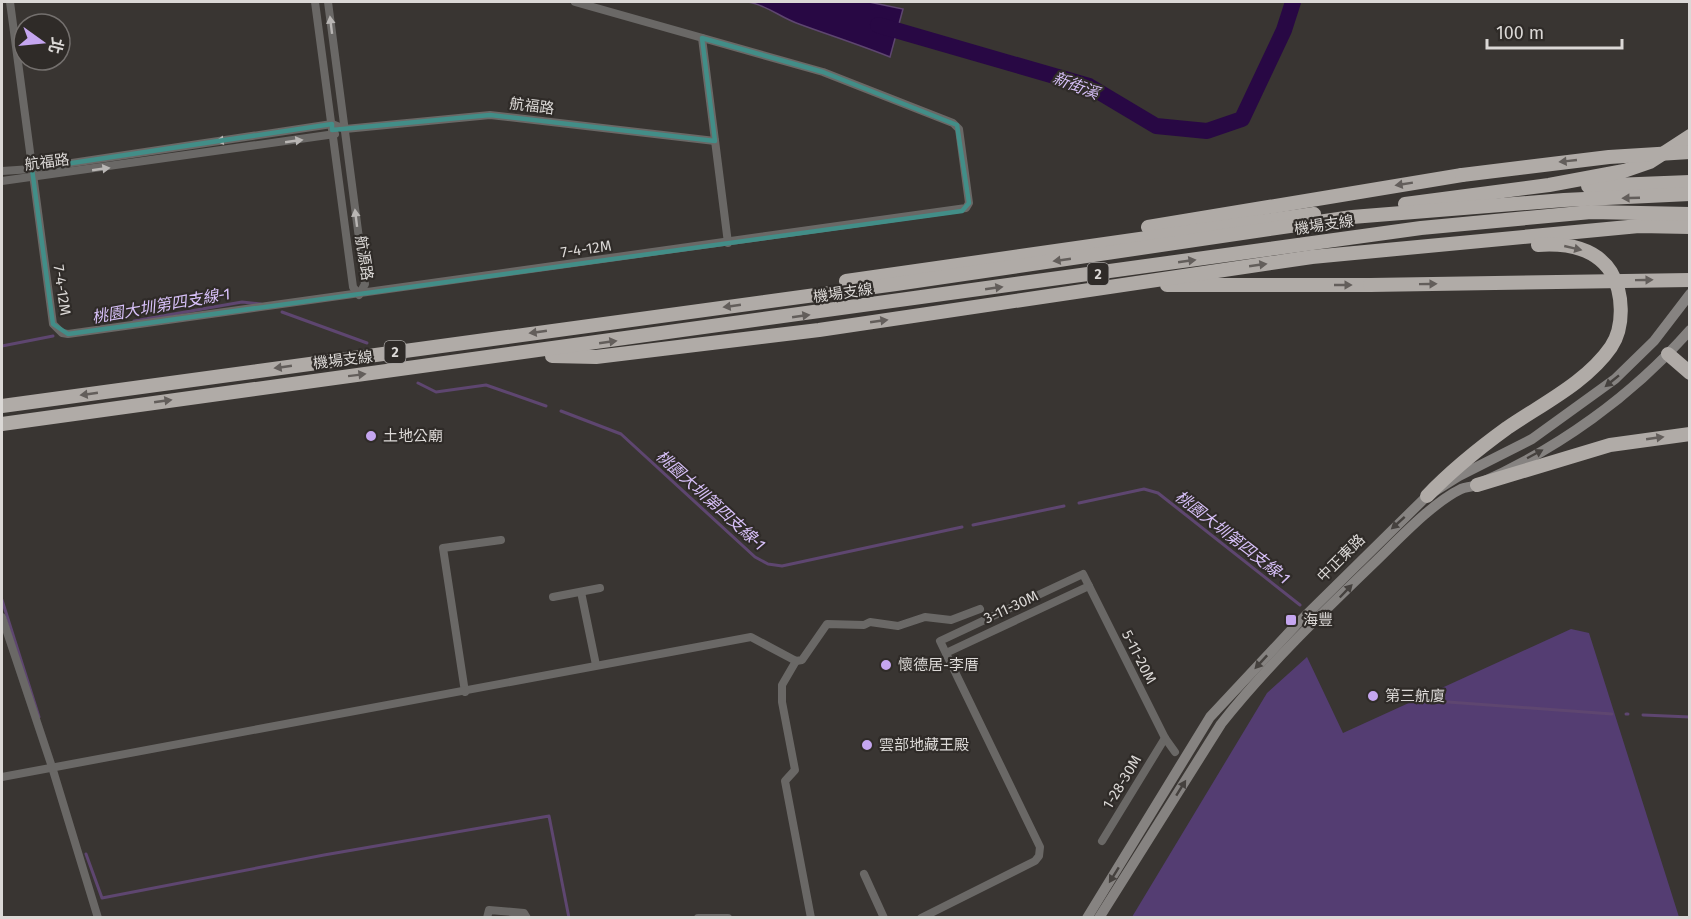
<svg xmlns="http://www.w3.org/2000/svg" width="1691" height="919" font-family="'Fira Sans','Noto Sans TC',sans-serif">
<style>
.green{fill:#543d72}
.water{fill:#280844;stroke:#5e4670;stroke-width:1.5}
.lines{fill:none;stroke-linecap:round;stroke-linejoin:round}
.stream{stroke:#5e4670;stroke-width:3}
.river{stroke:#280844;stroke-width:16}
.minor{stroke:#6a6866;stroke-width:8}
.secondary{stroke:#868381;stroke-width:10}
.motorway{stroke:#b0aba7;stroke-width:14}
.motorway-bridge{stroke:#b0aba7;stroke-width:14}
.oneway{fill:#b9b6b4}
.oneway2{fill:#635e5b}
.oneway3{fill:#45413e}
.marked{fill:none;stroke:#428e88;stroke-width:4.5;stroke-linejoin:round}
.poi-dot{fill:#c5a6f0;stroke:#2f2b28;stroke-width:2}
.labels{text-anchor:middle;stroke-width:4.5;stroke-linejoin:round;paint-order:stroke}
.shield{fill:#2f2b28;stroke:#a7a4a2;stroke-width:1.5}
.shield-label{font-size:14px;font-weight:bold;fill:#dbd8d6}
.street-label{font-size:15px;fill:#dbd8d6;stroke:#2f2b28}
.poi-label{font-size:15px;fill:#dbd8d6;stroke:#2f2b28;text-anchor:start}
.water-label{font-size:16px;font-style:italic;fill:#d7c0f8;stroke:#2f2b28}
</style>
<rect width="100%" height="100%" fill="#393532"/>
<polygon class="green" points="1571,629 1589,633 1679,917 1132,917 1267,693 1307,657 1343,733"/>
<path class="water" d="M748,2h121l34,7 -13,48c-30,-12 -61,-22 -91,-33 -18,-6 -32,-19 -51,-22z"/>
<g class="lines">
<g class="stream">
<polyline points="282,312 367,343"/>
<polyline points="134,321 242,302 261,304"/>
<polyline points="2,346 53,336"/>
<polyline points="418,383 436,392 486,385 546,406"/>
<polyline points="561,411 621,434 755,557 768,564 782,566 962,527"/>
<polyline points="1079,503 1144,489 1158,493 1300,605"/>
<polyline points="973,525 1064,506"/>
<polyline points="2,600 39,717"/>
<polyline points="1421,700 1612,714"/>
<polyline points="1626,714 1628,714"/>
<polyline points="1643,715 1690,717"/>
<polyline points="86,854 102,898 324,855 549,816 569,918"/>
</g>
<polyline class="river" points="878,25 1089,86 1156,126 1207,131 1242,119 1284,30 1293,2"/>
<g class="minor">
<polyline points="10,2 53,324 62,333 68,334 966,208 969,203 959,129 953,123 823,72 575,2"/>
<polyline points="315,2 353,287 359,295 365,284 328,2"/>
<polyline points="702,38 728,243"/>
<polyline points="2,171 32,169 332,124 345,129 490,115 715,141"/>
<polyline points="2,181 335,134"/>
<polyline points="581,592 596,665"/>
<polyline points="553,597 600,588"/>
<polyline points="2,617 52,767 98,918"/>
<polyline points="946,653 1089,586"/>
<polyline points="796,661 782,685 782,702 795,770 785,781 811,918"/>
<polyline points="465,692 443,548 501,540"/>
<polyline points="2,777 751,637 796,661 802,660 827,624 864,625 870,622 898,626 925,617 951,620 980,609"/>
<polyline points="1102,841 1165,738"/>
<polyline points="864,874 884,918"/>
<polyline points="487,918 489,910 524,913 527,918"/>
<polyline points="698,918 728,918"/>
<polyline points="921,918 1035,861 1039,856 1040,847 940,641 1083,574 1165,738 1175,752"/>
</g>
<g class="secondary">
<polyline points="1087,918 1210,717 1296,625 1427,496 1459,476 1532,439 1615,379 1654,341 1690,294"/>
<path d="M1099,918l122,-194c46,-58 100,-110 153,-161 24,-23 58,-60 87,-74 5,-2 12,-2 17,-5 80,-35 154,-88 212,-154"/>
</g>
<g class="motorway">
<polyline points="1588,186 1690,182"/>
<polyline points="1405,204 1549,185 1624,171 1650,162 1690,136"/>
<polyline points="1148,227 1462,175"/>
<polyline points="846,281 1314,214"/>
<polyline points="1167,285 1370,285"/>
<polyline points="1668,354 1690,373"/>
<polyline points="552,356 596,357 819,330 1312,257 1639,226 1690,227"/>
<polyline points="2,406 896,284 1352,217 1564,200 1690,194"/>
<polyline points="2,424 1421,228 1591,212 1690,214"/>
<polyline points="1477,485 1610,445 1690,434"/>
<path d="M1427,496c25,-26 51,-47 80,-68 35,-24 80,-46 104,-81 14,-21 12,-55 0,-75 -16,-25 -45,-29 -73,-27"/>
</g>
<g class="motorway-bridge">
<polyline points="1462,175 1609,157 1690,152"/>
<polyline points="1370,285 1690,280"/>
</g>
</g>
<defs><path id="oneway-solid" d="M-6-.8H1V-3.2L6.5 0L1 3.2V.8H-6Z" transform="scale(1.5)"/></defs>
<g class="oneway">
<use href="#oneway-solid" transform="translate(331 25) rotate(-97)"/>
<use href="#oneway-solid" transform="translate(225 140) rotate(172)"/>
<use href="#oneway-solid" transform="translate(294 141) rotate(-8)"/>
<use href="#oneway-solid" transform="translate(101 169) rotate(-8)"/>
<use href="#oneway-solid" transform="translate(356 218) rotate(-97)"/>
</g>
<g class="oneway2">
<use href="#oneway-solid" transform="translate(1568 161) rotate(174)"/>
<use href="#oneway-solid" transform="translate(1404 184) rotate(171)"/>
<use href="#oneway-solid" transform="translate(1631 198) rotate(178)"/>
<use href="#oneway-solid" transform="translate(1573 248) rotate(13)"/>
<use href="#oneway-solid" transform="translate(1062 260) rotate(172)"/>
<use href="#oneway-solid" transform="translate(1187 261) rotate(-8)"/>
<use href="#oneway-solid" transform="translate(1258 265) rotate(-8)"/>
<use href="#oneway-solid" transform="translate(1644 280) rotate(-1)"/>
<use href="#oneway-solid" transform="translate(1428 284) rotate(-1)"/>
<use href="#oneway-solid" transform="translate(1343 285)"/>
<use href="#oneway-solid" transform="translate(994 288) rotate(-8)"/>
<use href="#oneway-solid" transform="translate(732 306) rotate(172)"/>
<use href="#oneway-solid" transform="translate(801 316) rotate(-8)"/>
<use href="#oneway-solid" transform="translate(879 321) rotate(-8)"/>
<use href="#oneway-solid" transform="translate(538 332) rotate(172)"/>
<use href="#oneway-solid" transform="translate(608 342) rotate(-8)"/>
<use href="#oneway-solid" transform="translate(283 367) rotate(172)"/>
<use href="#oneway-solid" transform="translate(357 375) rotate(-7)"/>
<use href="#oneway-solid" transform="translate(89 394) rotate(172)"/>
<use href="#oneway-solid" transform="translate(163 401) rotate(-8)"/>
<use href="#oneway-solid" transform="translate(1655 438) rotate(-8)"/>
</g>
<g class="oneway3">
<use href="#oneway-solid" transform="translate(1612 381) rotate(141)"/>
<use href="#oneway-solid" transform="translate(1535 454) rotate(-28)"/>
<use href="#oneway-solid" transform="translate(1398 523) rotate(138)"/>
<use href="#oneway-solid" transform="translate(1346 591) rotate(-46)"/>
<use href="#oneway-solid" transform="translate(1261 662) rotate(133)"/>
<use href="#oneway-solid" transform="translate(1181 788) rotate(-58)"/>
<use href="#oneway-solid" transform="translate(1114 875) rotate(122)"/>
</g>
<path class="marked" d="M702,38l121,34 134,53 12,78 -7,8 -894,123 -15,-10 -21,-155 300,-45v6l158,-15 225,26z"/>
<g class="poi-dot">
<circle cx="371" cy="436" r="6"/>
<rect x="1285" y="614" width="12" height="12" rx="3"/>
<circle cx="886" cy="665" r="6"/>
<circle cx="1373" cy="696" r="6"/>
<circle cx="867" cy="745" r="6"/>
</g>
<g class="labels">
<g class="shield">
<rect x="1087.5" y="263" width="21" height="22" rx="4.5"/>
<rect x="384.5" y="341" width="21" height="22" rx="4.5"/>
</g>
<g class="shield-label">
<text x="1098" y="279">2</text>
<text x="395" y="357">2</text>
</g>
<g class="street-label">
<text transform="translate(532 106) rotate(7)" y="5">航福路</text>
<text transform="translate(47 162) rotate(-7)" y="5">航福路</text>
<text transform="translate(1324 225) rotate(-8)" y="5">機場支線</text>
<text transform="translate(586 249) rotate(-8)" y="5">7-4-12M</text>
<text transform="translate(364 258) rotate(81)" y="5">航源路</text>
<text transform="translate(62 290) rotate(82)" y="5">7-4-12M</text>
<text transform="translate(843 293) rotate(-8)" y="5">機場支線</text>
<text transform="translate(343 360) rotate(-7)" y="5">機場支線</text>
<text transform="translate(1341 558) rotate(-45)" y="5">中正東路</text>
<text transform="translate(1011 607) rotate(-25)" y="5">3-11-30M</text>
<text transform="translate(1139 657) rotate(63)" y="5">5-11-20M</text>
<text transform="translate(1122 782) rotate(-59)" y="5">1-28-30M</text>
</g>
<g class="poi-label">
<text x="383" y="441">土地公廟</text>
<text x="1303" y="625">海豐</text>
<text x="898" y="670">懷德居-李厝</text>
<text x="1385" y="701">第三航廈</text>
<text x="879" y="750">雲部地藏王殿</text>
</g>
<g class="water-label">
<text transform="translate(1076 85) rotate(21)" y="6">新街溪</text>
<text transform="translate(161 305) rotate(-10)" y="6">桃園大圳第四支線-1</text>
<text transform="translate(711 500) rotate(42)" y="6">桃園大圳第四支線-1</text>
<text transform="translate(1233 537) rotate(38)" y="6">桃園大圳第四支線-1</text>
</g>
</g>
<rect width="1691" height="919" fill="none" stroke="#dbd8d6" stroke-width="6"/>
<g transform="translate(42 42) rotate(105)"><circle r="28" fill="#2f2b28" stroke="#74706e" stroke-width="1.5"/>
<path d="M0-4.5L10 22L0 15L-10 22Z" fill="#c5a6f0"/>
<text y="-9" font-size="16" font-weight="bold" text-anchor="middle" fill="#dbd8d6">北</text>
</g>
<path d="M1487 39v9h135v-9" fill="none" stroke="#dbd8d6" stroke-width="3"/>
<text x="1496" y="39" font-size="18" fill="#dbd8d6" stroke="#2f2b28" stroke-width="4.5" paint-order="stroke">100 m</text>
</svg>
